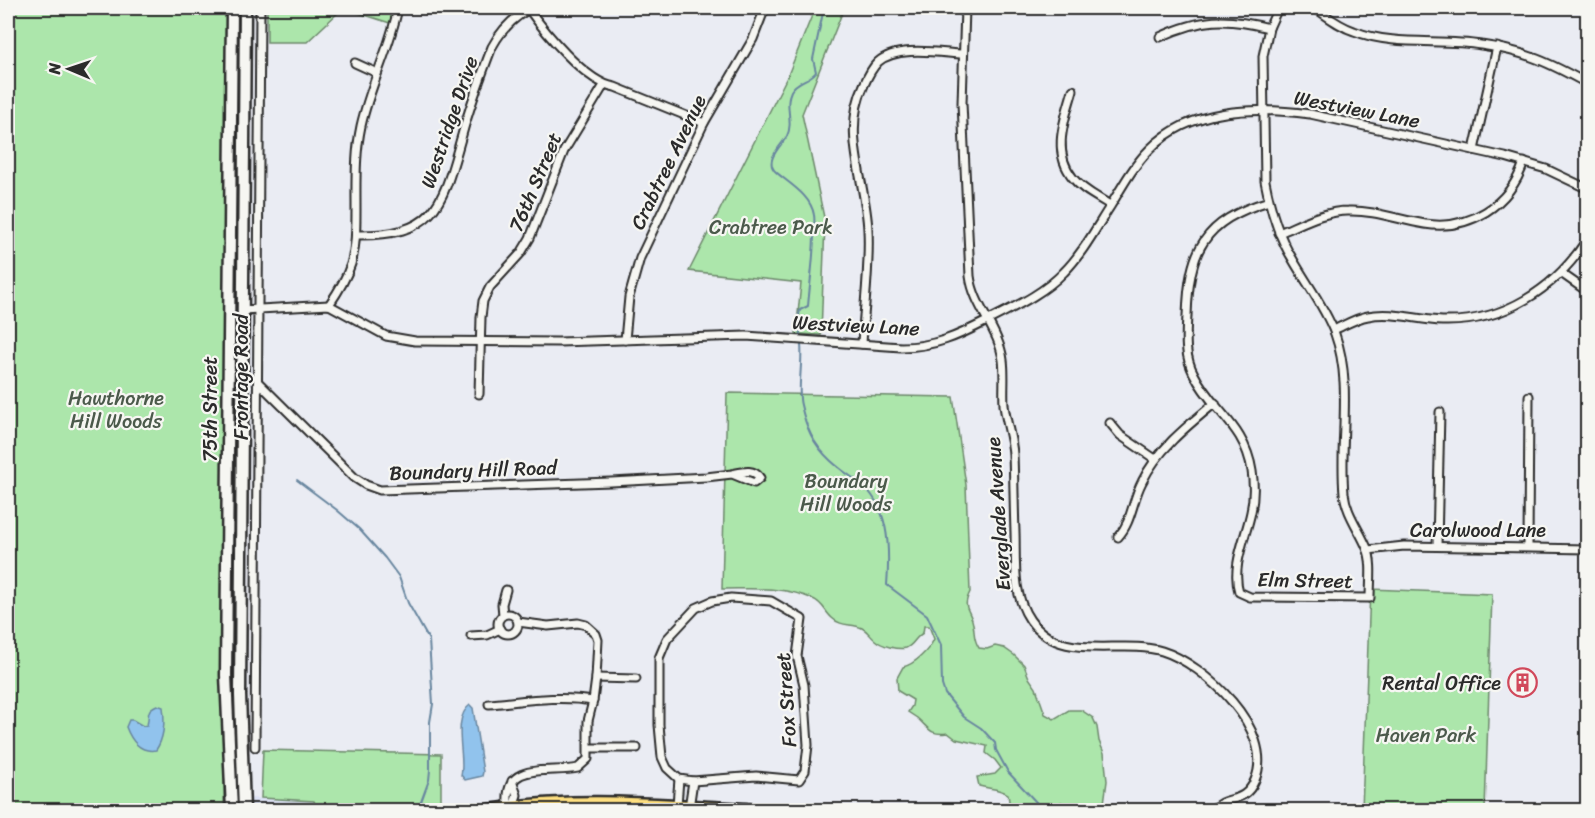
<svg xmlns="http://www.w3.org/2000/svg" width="1595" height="818" font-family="Sriracha,sans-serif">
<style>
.built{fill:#dce1f4}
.green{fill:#ace6ab;stroke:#6c886b;stroke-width:1.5}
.water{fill:#91c3ed;stroke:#68869f;stroke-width:1.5}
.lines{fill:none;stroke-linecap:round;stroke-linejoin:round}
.stream{stroke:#68869f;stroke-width:2}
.street-casing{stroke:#2b2b2b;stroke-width:11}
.secondary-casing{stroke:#2b2b2b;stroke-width:15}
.primary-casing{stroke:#2b2b2b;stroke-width:15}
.street{stroke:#f6f6f2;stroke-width:7}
.secondary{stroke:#f6f6f2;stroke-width:10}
.primary{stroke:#fedf80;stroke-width:10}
.labels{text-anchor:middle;stroke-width:4.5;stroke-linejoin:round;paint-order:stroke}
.street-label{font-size:20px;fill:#2b2b2b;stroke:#f6f6f2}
.park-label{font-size:20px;fill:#4b5a4b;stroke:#f6f6f2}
.poi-label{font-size:20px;fill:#2b2b2b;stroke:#f6f6f2;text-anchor:end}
</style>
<rect width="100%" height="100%" fill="#eaecf3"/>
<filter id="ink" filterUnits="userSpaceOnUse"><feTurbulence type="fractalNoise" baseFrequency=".0167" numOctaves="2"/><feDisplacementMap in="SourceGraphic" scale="12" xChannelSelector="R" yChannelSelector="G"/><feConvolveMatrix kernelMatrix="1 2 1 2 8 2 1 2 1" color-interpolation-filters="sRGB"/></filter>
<g filter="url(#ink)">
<polygon class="built" points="248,798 314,801 317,810 248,810"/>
<g class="green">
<polygon points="8,8 227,8 224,810 8,810"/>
<polygon points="267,8 394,8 390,23 343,8 307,42 267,42"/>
<polygon points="815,8 844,8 802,114 825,222 821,335 796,334 801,283 689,271 788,75"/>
<polygon points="236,12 238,12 241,71 236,697 231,697"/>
<path d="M727,393l226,4 13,88 4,107c-9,18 1,17 3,32 2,10 0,15 6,24l8,1 8,-3 9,2 10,7 10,10 5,13 7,10 9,26 9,5 15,-9h12l12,8 4,9 2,14 5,12 3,28 -3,22 -8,7 -20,-3 -15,-5 -12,8h-42l2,-9 -1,-7c-9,-6 -19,-5 -29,-8l-2,-9 18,-3 6,-6 -6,-8 -9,-7 1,-7 -31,-7 -8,-6c-18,3 -19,-5 -31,-15 -3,-2 -6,-4 -9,-6l4,-6 1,-6 -15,-9 -1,-13 6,-11c12,-3 26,-17 31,-28l-5,-13h-5l-1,7c-8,4 -9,12 -17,15 -9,2 -24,-2 -31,-8 -5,-4 -7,-9 -13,-12 -10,-5 -21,-1 -30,-10 -7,-6 -9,-15 -19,-19 -28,-13 -60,-10 -91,-10z"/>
<polygon points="1370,589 1492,594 1485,810 1362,810"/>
<polygon points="263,750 441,754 441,810 317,810 314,801 261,798"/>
</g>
<g class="water">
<path d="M157,705l6,2c2,15 1,31 -7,43 -16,3 -25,-10 -30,-23l3,-7h4l10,6 4,-1c3,-10 -2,-15 10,-20z"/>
<path d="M470,705l3,3 10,64 -1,4 -17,4 -4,-5c5,-18 -10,-56 9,-70z"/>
</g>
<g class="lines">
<g class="stream">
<path d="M800,335l-1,-20 1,-5 8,-4c2,-24 6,-48 6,-73 0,-6 1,-13 0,-18 -3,-20 -26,-32 -38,-43 -13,-11 6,-27 11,-36 7,-14 -3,-31 4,-45 6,-11 18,-10 25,-19l-3,-13 11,-51"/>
<path d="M801,345c2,17 -4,47 0,60 2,9 6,22 10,30 10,20 27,33 45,45 34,23 34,68 31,105l40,30 14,30 1,40 3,9 19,23 17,11 14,15 1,7 12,22 28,30 5,8"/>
<polyline points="297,480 337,510 359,529 385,558 399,577 408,603 429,640 433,704 430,722 430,770 429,780 418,810"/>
</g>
<defs>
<g id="street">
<path d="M528,8c16,23 58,75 87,79l89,36"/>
<path d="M965,8l-3,95 8,173c4,31 29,53 33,84 2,15 0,30 1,45 2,17 8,33 9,49 1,26 1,52 2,78 1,29 -3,62 15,88 31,44 89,18 132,31 42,13 114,79 93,129 -11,26 -30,14 -42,30"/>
<path d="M1315,8c13,9 24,18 39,23 40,16 86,7 127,14 44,6 69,18 107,39"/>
<path d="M1160,37c41,-19 66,-20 109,-9"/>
<polyline points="355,63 377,73"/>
<path d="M1073,90c-8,29 -22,61 0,88 9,12 25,19 37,27"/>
<polyline points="1474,150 1497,47"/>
<path d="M1269,201c-66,20 -80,49 -82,115 -1,20 -3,40 7,58 18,37 51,51 58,97 2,13 2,27 -1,41 -5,25 -20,54 -12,80l11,5 120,1c0,-16 3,-36 -3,-50 -8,-19 -21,-35 -23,-55 -5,-53 9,-109 -9,-159 -10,-27 -29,-51 -43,-76 -15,-24 -22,-50 -27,-77l-2,-125 6,-28 9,-20"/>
<path d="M1279,233c22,-9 45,-22 69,-22 26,-1 51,9 77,13 44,7 85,-19 99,-62"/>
<path d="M356,235c82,1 86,-31 106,-100 8,-30 19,-59 30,-88 8,-15 21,-29 37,-38"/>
<polyline points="1561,273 1588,292"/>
<path d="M329,305c9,-13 17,-26 22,-41 5,-17 5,-36 5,-55 0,-27 -1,-55 5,-83 9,-41 29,-78 37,-118"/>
<path d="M243,310l86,-5 57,31 29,5 144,1 187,-6 155,11c33,0 57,-11 86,-26 27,-14 56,-27 77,-49 19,-19 32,-44 47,-67 12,-20 23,-40 39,-56 41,-42 105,-42 160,-35l195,43 41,12 42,20"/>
<path d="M1334,330c11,-5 22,-12 34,-14 24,-5 49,4 74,5 61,2 114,-32 146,-83"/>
<polyline points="625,340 629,297 640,258 704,123 753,39 765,8"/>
<path d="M862,344c2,-38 8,-77 6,-114 -2,-49 -27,-97 -4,-145 3,-7 8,-17 14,-23 19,-17 62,-9 85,-8"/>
<path d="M258,382l97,96 11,7 14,5 231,-8 95,-5 26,-3 22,9 6,-5c-7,-10 -18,-6 -28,-4"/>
<polyline points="479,394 481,317 483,301 490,287 521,253 530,238 564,151 604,85"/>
<polyline points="1110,423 1120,435 1155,459"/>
<path d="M1118,537c14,-15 14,-36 24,-55 16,-33 45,-56 73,-79"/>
<polyline points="1437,546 1440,412"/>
<polyline points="1528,547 1529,396"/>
<polyline points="1368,550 1404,546 1588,549"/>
<polygon points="731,598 771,601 802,619 797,656 804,685 808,745 805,771 799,780 756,776 693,781 679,779 667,768 662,757 659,725 659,658 667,639 696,608 712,601"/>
<circle cx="508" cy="624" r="10"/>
<polyline points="503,615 502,604 506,590"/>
<polyline points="471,636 487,635 500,629"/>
<polyline points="596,678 636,679"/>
<path d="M489,704c35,-3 69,-9 104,-3"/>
<polyline points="255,747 260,8"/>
<polyline points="589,748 637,748"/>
<polyline points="512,781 517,795 513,807"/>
<path d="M513,807l-5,-5c-3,-42 44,-28 70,-34l10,-9v-38l5,-20 3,-23 2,-38 -2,-6 -10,-9 -8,-2 -30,3 -30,-4"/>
<polyline points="689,808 693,781"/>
<polyline points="679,810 677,805 679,779"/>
</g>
<g id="secondary">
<polyline points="232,8 226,675 232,810"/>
<polyline points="244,810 240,695 245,8"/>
</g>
<path id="primary" d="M490,810c93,-15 182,-4 276,0"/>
</defs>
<use href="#street" class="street-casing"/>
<use href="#secondary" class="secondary-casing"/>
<use href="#primary" class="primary-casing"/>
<use href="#street" class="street"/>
<use href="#secondary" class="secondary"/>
<use href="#primary" class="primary"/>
</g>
</g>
<defs>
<symbol id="building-ring" viewBox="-11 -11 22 22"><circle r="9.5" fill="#f6f6f2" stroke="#d1495b" stroke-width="1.5"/><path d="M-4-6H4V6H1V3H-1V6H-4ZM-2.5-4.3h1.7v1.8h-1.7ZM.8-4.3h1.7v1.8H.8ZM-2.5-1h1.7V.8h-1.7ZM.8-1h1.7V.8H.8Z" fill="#d1495b"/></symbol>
</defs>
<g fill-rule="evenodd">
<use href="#building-ring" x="1506" y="666" width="33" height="33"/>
</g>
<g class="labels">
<g class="street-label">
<text transform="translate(1357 109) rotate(11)" y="7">Westview Lane</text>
<text transform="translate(449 122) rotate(-71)" y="7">Westridge Drive</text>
<text transform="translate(668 162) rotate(-64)" y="7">Crabtree Avenue</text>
<text transform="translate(535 182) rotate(-67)" y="7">76th Street</text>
<text transform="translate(856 325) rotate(3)" y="7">Westview Lane</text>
<text transform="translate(241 377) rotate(-90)" y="7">Frontage Road</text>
<text transform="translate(210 409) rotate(-90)" y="7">75th Street</text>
<text transform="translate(473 470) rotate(-2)" y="7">Boundary Hill Road</text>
<text transform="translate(998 514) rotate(-94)" y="7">Everglade Avenue</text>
<text x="1478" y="537">Carolwood Lane</text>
<text transform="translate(1305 580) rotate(1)" y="7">Elm Street</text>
<text transform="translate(786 700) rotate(-94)" y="7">Fox Street</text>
</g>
<g class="park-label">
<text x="771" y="234">Crabtree Park</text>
<text x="116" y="405">Hawthorne<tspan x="116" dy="23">Hill Woods</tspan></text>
<text x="846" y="488">Boundary<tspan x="846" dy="23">Hill Woods</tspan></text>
<text x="1426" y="742">Haven Park</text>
</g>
<g class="poi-label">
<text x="1501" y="690">Rental Office</text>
</g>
</g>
<rect width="1595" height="818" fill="none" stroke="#f6f6f2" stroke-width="30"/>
<rect x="15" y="15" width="1565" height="788" fill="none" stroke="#2b2b2b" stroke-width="2" filter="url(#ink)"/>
<g transform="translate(69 69) rotate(272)" stroke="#f6f6f2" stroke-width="4.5" paint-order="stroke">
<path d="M0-4.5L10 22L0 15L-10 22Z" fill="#2b2b2b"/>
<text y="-9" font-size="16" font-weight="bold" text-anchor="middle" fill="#2b2b2b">N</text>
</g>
</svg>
